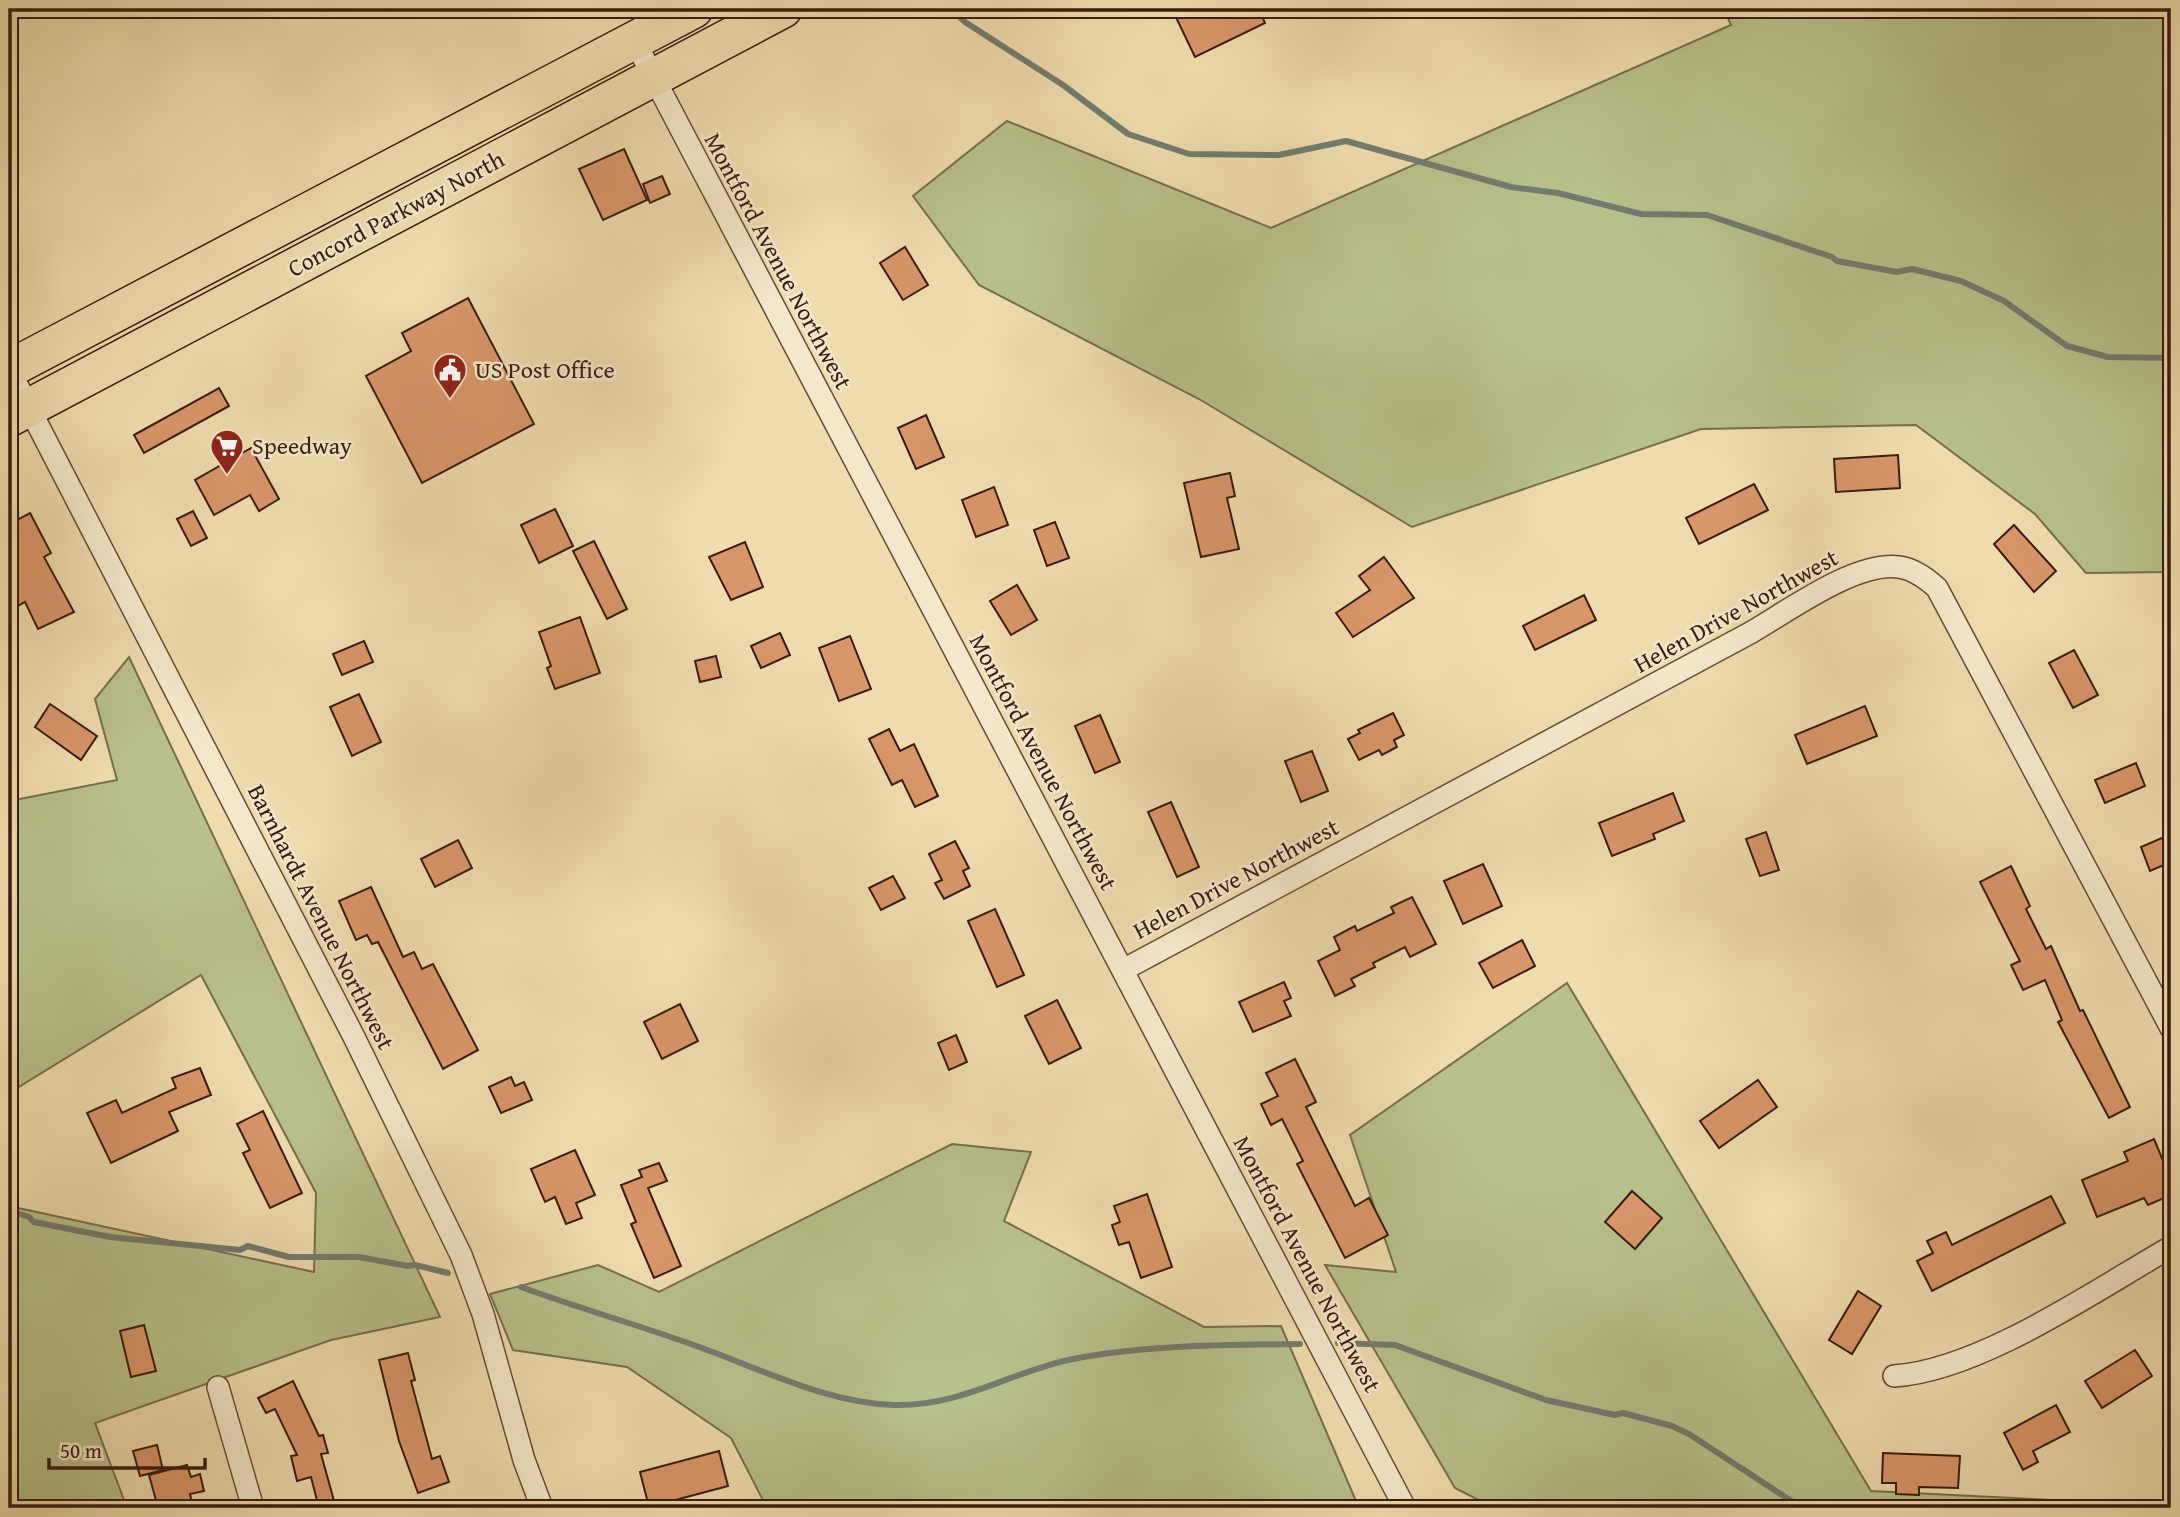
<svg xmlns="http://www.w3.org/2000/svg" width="2180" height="1517" font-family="'Gentium Book Plus',serif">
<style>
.green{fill:#b8c08b;stroke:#786e4c;stroke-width:2}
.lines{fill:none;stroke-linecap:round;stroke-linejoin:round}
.stream{stroke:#737b6d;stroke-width:6}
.building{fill:#d8966a;stroke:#381c0e;stroke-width:2}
.minor-casing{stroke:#664c36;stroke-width:24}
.trunk-casing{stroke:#381c0e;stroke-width:40}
.minor{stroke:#f5e8ca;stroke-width:21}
.trunk{stroke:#efdcae;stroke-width:37}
.labels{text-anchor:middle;stroke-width:5;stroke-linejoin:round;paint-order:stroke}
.street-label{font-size:24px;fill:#381c0e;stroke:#f5e8ca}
.poi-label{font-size:24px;fill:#381c0e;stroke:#f5e8ca;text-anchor:start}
</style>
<rect width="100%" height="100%" fill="#efdcae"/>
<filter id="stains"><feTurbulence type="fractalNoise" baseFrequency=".00286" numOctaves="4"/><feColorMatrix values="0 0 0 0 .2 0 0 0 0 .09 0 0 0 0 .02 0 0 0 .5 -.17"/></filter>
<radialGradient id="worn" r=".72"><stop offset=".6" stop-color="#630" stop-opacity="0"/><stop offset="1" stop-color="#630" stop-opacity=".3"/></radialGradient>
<g class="green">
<polygon points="1724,9 2171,9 2171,572 2086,573 2035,514 1916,425 1701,429 1412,527 1199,399 979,285 913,196 1007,121 1271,228 1731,25"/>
<polygon points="129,657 440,1317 331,1340 95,1423 127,1508 9,1508 9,1206 314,1272 316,1193 201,975 9,1093 9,801 117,780 95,699"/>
<polygon points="1567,983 1871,1491 2092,1502 2081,1508 1494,1508 1455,1488 1325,1265 1396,1272 1350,1135"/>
<polygon points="952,1144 1031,1152 1004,1221 1204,1327 1281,1326 1359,1508 767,1508 731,1438 627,1367 513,1350 490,1294 598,1265 659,1292"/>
</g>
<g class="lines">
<g class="stream">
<polyline points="951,9 965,22 1063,85 1128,134 1189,154 1279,155 1346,141 1511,187 1558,193 1641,214 1707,215 1832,257 1837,261 1897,272 1912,269 1961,281 2004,301 2067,346 2108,357 2171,358"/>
<polyline points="9,1211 29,1217 34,1222 110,1237 240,1250 248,1246 289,1257 359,1257 408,1266 415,1265 448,1273"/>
<path d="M521,1287c60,22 121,39 181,61 63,23 123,54 192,57 67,2 118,-34 179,-46 71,-14 155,-14 227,-15"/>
<polyline points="1338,1343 1395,1345 1546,1400 1615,1415 1623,1413 1672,1426 1689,1434 1802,1508"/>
</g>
</g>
<g class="building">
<polygon points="1172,9 1259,9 1265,23 1195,57"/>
<polygon points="624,149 647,200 603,220 579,169"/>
<polygon points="662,176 670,194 650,203 643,184"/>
<polygon points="905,247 928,285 903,300 880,263"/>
<polygon points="468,298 534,424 422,483 366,376 411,351 402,333"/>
<polygon points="219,388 229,406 144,453 134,435"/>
<polygon points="926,415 944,457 916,469 898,428"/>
<polygon points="251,448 279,499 259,511 250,495 214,515 195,480"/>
<polygon points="1898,455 1900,488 1836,492 1834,459"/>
<polygon points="1230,473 1235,496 1227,498 1239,549 1201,557 1184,483"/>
<polygon points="1754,484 1768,510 1699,544 1686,518"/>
<polygon points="994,487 1008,525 976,537 962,500"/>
<polygon points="555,509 573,546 539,563 521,525"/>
<polygon points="193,511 207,538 191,546 177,519"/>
<polygon points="30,513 51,553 44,557 74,612 38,629 25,602 16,607 9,593 9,524"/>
<polygon points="1055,522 1069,558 1047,566 1034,530"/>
<polygon points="2014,525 2056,571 2034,592 1994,544"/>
<polygon points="594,541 627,609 607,619 573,551"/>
<polygon points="745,542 763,587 731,600 709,557"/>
<polygon points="1384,557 1414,598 1353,637 1336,613 1370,590 1359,576"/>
<polygon points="1017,585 1037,620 1011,635 990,601"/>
<polygon points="1584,595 1596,620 1535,650 1523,626"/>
<polygon points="580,617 600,673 555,689 547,668 551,666 539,632"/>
<polygon points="780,633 790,655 761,668 751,646"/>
<polygon points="850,636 871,689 839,701 819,648"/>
<polygon points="364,641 373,662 342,675 333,654"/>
<polygon points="2074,650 2098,695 2073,708 2049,663"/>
<polygon points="716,656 721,677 700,682 695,661"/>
<polygon points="359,694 381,742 352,756 330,707"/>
<polygon points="50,704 97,736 81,760 35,727"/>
<polygon points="1865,706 1877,736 1807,764 1795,735"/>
<polygon points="1393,713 1404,735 1394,740 1397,747 1382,755 1379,750 1359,760 1348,739 1360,733 1358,730"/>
<polygon points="1100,715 1120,762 1095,773 1075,726"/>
<polygon points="889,729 900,751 914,744 938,796 915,807 902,780 892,785 869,739"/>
<polygon points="1312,751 1328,791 1301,802 1285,761"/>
<polygon points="2136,763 2145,786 2105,803 2095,780"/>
<polygon points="1673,793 1684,821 1653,834 1655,839 1612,856 1599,823"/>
<polygon points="1171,802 1199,867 1177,877 1148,812"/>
<polygon points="1766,832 1779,870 1760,876 1746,839"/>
<polygon points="2171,834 2171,862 2150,871 2141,847"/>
<polygon points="458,840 472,868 435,887 421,859"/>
<polygon points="955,841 969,868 963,871 970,886 944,899 935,883 942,880 929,854"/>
<polygon points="1483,864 1502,906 1463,924 1444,881"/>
<polygon points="2011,866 2030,906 2026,909 2046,949 2051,946 2080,1011 2083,1010 2130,1107 2109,1118 2058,1022 2062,1020 2045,980 2023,990 2011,965 2020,961 1980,882"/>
<polygon points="893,876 905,898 881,910 869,888"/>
<polygon points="371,887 403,957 414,952 422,969 433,964 478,1050 443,1069 378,942 372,944 367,935 356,940 339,901"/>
<polygon points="1412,897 1436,944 1410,957 1405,947 1373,963 1375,967 1351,979 1355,986 1335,996 1318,961 1340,950 1334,937 1355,926 1357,931 1394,913 1391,907"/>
<polygon points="995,909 1024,975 997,987 968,921"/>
<polygon points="1522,940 1535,966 1493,988 1479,963"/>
<polygon points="1284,982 1291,998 1284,1001 1291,1016 1253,1032 1239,1002"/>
<polygon points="1057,1000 1081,1048 1049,1064 1025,1016"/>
<polygon points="680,1004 698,1041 662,1059 644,1022"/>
<polygon points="956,1035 967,1062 949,1070 938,1043"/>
<polygon points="1295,1059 1316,1102 1306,1107 1355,1206 1369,1198 1388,1235 1345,1258 1297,1164 1303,1161 1282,1119 1271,1125 1261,1104 1278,1096 1266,1073"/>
<polygon points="200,1068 211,1095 169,1112 178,1131 111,1163 87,1113 116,1100 122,1113 176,1088 172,1078"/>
<polygon points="511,1077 515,1086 524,1082 532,1100 501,1113 489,1087"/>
<polygon points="1758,1080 1777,1107 1719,1148 1700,1121"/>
<polygon points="263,1111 302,1193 270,1208 243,1153 250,1150 237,1124"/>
<polygon points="2154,1139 2171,1180 2171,1195 2148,1205 2144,1198 2097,1217 2082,1180 2128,1161 2124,1152"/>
<polygon points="575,1150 595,1195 576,1203 582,1218 566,1224 555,1197 545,1202 531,1169"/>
<polygon points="659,1163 667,1181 648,1188 681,1266 654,1278 631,1224 636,1222 621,1185 642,1177 639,1170"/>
<polygon points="1632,1191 1662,1218 1635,1249 1605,1222"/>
<polygon points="1147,1194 1172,1267 1141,1278 1129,1242 1119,1245 1112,1225 1120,1222 1114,1206"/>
<polygon points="2051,1196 2065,1223 1932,1291 1917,1261 1933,1253 1927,1241 1946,1232 1952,1245"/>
<polygon points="1858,1291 1881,1306 1852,1354 1829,1340"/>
<polygon points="144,1325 156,1371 131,1377 120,1331"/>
<polygon points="2135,1350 2152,1376 2102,1408 2085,1381"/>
<polygon points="408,1353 415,1380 411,1381 432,1459 440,1456 449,1482 418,1493 399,1441 379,1360"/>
<polygon points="293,1381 319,1436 323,1435 328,1453 321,1454 336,1508 319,1508 311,1477 297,1481 291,1456 297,1455 275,1409 266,1413 258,1398"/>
<polygon points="2056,1405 2070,1432 2033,1451 2038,1462 2023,1470 2004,1433"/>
<polygon points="157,1445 163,1470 140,1476 133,1451"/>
<polygon points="719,1451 728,1486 649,1507 640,1472"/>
<polygon points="1883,1453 1960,1456 1958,1488 1919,1487 1919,1495 1896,1494 1896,1483 1882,1483"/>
<polygon points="187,1465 191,1477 200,1474 204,1491 190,1494 193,1508 171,1508 169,1501 157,1504 149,1475"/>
</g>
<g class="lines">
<defs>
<g id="minor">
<polyline points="634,40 1405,1508"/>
<polyline points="9,369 354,1037 461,1255 483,1314 524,1460 542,1508"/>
<path d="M1123,970l627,-337c37,-21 105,-72 149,-66 15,2 27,11 38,21l234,440"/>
<path d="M1894,1376c85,-5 202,-86 277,-129"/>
<polyline points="218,1387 253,1508"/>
</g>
<g id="trunk">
<polyline points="9,369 694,9"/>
<polyline points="9,418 783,9"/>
</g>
</defs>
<use href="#minor" class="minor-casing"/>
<use href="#trunk" class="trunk-casing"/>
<use href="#minor" class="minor"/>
<use href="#trunk" class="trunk"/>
</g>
<defs>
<symbol id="civic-pin" viewBox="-11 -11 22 30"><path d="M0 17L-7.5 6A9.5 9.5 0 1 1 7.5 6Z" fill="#8f2418" stroke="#f5e8ca"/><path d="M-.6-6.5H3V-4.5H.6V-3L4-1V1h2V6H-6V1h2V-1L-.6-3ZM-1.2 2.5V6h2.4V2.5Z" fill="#fff"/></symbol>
<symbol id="supermarket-pin" viewBox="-11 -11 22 30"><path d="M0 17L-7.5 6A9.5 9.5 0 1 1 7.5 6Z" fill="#8f2418" stroke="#f5e8ca"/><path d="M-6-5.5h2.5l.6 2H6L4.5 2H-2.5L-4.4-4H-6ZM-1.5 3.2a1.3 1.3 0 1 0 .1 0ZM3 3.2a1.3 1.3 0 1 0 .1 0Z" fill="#fff"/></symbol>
</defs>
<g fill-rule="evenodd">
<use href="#civic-pin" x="431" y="351" width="38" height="52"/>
<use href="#supermarket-pin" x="208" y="427" width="38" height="52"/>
</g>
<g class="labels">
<g class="street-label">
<text transform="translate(396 214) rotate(-28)" y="8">Concord Parkway North</text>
<text transform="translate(778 261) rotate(62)" y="8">Montford Avenue Northwest</text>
<text transform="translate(1736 611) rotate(-29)" y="8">Helen Drive Northwest</text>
<text transform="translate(1043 762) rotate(62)" y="8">Montford Avenue Northwest</text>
<text transform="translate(1236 879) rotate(-28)" y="8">Helen Drive Northwest</text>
<text transform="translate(321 917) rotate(63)" y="8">Barnhardt Avenue Northwest</text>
<text transform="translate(1307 1264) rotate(62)" y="8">Montford Avenue Northwest</text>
</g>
<g class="poi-label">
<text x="475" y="378">US Post Office</text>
<text x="252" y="454">Speedway</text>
</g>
</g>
<rect width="2180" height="1517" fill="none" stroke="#efdcae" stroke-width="35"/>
<rect x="10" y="10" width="2159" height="1496" fill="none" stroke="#381c0e" stroke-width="3.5"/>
<rect x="18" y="18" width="2145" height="1482" fill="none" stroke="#381c0e" stroke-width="2"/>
<path d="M49 1458v10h156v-10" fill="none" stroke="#381c0e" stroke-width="3.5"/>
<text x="60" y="1458" font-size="21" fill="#381c0e" stroke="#f5e8ca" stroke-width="5" paint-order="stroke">50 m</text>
<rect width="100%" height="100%" filter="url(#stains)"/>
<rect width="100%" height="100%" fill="url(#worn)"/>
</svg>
